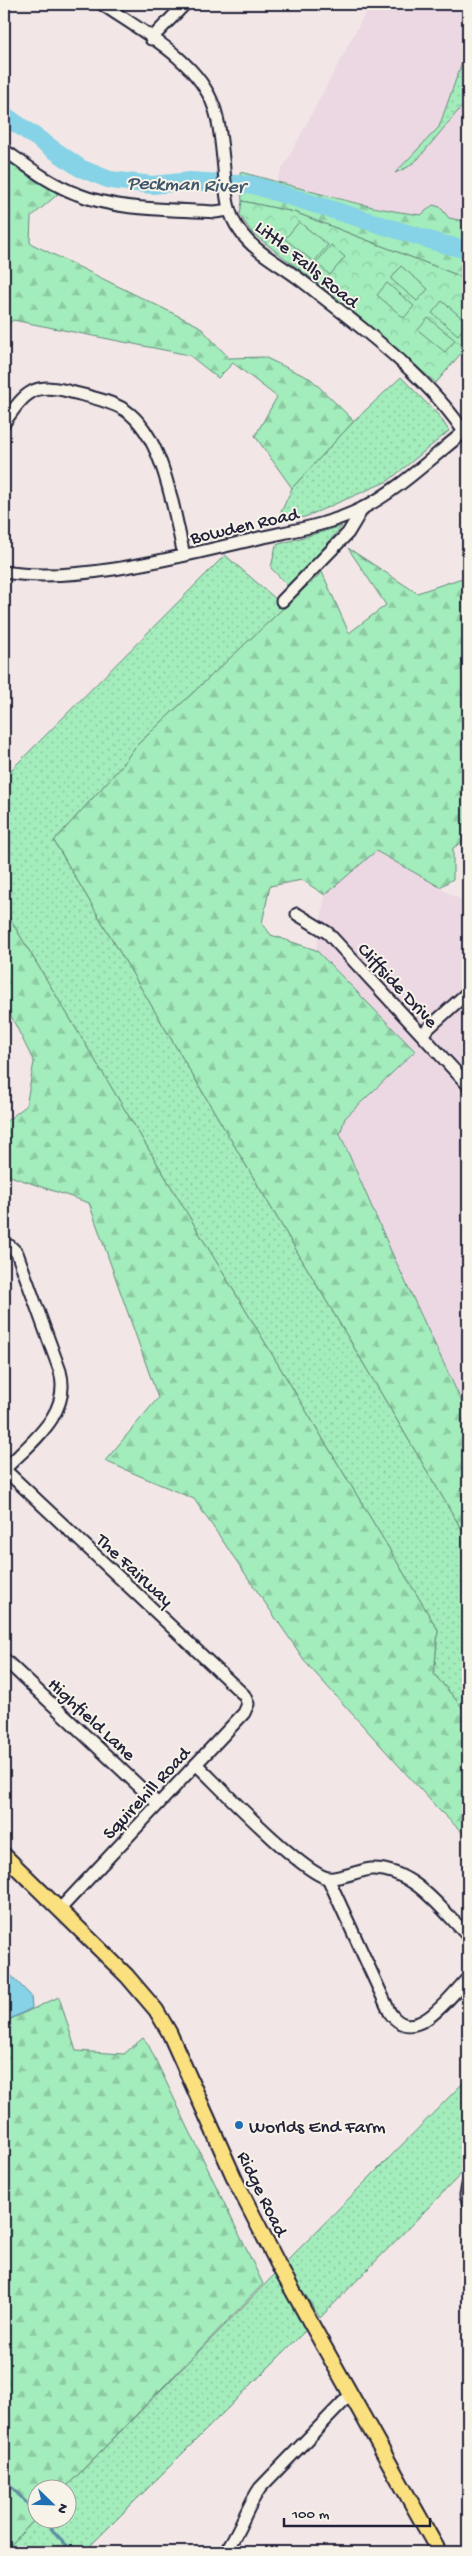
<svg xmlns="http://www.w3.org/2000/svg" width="472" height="2556" font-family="'Gochi Hand',sans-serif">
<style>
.built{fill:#ecd8e3}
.grass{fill:url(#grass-dots);stroke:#62877b}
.forest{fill:url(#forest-firs);stroke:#62877b}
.park{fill:url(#park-crowns);stroke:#62877b}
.pitch{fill:#a3ecbb;stroke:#62877b}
.water{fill:#86d2e6;stroke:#5e8ca2}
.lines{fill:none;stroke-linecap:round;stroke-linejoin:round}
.stream{stroke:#5e8ca2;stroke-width:3}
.river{stroke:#86d2e6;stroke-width:18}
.minor-casing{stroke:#22223b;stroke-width:15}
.major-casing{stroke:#22223b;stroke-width:18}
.minor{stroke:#f7f3e8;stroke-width:11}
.major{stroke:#fbe080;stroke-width:14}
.poi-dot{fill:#1f6fb2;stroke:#f7f3e8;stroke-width:2}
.labels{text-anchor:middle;stroke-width:4;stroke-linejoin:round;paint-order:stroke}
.street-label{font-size:19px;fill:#22223b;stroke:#f7f3e8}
.poi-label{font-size:19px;fill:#22223b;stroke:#f7f3e8;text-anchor:start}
.water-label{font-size:20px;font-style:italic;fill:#40576e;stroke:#f7f3e8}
</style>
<defs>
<pattern id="grass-dots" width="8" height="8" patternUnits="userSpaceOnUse" patternTransform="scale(1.25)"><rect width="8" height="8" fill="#a3ecbb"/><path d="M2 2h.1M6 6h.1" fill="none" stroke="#8ccaa2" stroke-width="1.8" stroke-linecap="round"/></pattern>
<pattern id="forest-firs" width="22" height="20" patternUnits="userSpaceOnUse" patternTransform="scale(1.25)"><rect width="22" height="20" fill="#a3ecbb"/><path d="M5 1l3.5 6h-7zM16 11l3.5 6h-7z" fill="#8ccaa2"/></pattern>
<pattern id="park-crowns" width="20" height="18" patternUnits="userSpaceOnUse" patternTransform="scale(1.25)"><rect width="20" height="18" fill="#a3ecbb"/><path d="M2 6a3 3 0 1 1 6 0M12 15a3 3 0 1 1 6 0" fill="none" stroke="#8ccaa2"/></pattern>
</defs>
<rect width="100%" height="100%" fill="#f2e7e6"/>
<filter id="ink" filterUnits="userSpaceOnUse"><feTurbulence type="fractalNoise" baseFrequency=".02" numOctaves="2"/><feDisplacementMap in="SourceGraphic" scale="10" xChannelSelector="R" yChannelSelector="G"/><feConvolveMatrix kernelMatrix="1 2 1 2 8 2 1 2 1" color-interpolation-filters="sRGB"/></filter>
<g filter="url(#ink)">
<g class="built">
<polygon points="370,4 468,4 468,222 449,218 440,207 421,215 402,213 310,192 276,181"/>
<polygon points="376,851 468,904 468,1415 391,1251 340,1134 345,1118 415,1051 316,950 325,895"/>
</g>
<g class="grass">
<polygon points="468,45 468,99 418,159 408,167 395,173 439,127"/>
<polygon points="401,377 440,417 449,431 388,481 305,517 277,521 292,488 354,421"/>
<polygon points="342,526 290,588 271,568 276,545"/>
<polygon points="225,555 285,607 136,746 119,769 54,841 468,1540 468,1714 434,1674 438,1630 4,909 4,777"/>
<polygon points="468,2078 468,2167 320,2318 285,2263"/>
<polygon points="277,2272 307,2329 84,2552 4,2552 37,2517 68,2518 68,2488 65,2488"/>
</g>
<g class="forest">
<polygon points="4,158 58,194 31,217 30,243 199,326 229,358 264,357 311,379 354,421 292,488 255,436 277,397 233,363 218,378 189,355 13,320 4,329"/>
<path d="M240,172c60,15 120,36 181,43l12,-10 7,2 9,11 19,4v60l-11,-7 -163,-63 -52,-11z"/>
<polygon points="348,548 417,593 468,576 468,838 453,848 453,879 440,887 376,851 325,895 302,880 270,886 262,923 271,935 316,950 415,1051 345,1118 340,1134 391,1251 468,1415 468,1540 54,841 119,769 136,746 322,572 349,633 386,605"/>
<polygon points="4,909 438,1630 434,1674 468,1714 468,1838 439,1810 307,1664 194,1499 105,1461 158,1398 89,1203 4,1174 4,1123 26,1106 34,1062 4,1002"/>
<polygon points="59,1997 76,2051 124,2054 143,2038 148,2044 263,2284 65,2488 38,2488 37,2517 4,2552 4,2022"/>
</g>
<polygon class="park" points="242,201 294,212 457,275 468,282 468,345 436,383 342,302 252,233 240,215"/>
<g class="pitch">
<polygon points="299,222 328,245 314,262 285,239"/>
<polygon points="331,245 345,257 330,275 316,263"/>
<polygon points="401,266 428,289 417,301 391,279"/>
<polygon points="387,283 414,306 404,318 377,295"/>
<polygon points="442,301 468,323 458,335 432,313"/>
<polygon points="428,318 455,340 445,352 418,330"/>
</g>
<polygon class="water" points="4,1968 31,1996 32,2008 4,2022"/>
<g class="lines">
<g class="stream">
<polyline points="4,2479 38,2515"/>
<polyline points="41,2518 73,2552"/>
</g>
<polyline class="river" points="4,115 80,168 110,180 153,185 190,181 253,185 439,243 468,250"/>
<defs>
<g id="minor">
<path d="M102,4c39,27 96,56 112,103 6,16 7,35 9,52 3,25 1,51 17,72 14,21 42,34 62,50 55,43 129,97 166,157"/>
<polyline points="151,39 185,4"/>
<path d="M4,150c23,16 46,34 73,44 42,17 92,15 138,18l14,-2"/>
<path d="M4,423c22,-32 30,-42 71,-30 16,4 35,8 50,17 39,26 49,103 59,145"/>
<path d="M4,572c73,12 174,-15 247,-32 37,-9 76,-14 110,-31 38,-19 70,-51 103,-77"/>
<polyline points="282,601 348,533 363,508"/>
<polyline points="297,914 328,933 468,1085"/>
<polyline points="422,1034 468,992"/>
<path d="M4,1244l6,2 7,7 43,118c12,43 -30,72 -56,99"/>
<polyline points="4,1469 244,1695 248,1704 244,1713 59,1910"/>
<polyline points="4,1659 158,1804"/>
<path d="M196,1764c25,24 104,107 131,114 10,2 33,-8 44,-9 41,-2 71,41 97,67"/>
<path d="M328,1878l62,135c25,35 60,-17 78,-35"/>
<polyline points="468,2185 466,2195 468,2203"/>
<path d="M225,2552c15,-20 21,-44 35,-64l90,-93"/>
</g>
<polyline id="major" points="4,1855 127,1976 156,2010 169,2032 237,2184 280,2268 439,2552"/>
</defs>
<use href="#minor" class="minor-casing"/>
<use href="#major" class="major-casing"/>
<use href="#minor" class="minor"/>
<use href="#major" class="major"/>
</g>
</g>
<circle class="poi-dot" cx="239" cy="2125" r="5"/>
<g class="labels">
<g class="street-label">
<text transform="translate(308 263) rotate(39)" y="7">Little Falls Road</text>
<text transform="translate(244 524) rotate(-13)" y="7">Bowden Road</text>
<text transform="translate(399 984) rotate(47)" y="7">Cliffside Drive</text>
<text transform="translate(136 1569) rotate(43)" y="7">The Fairway</text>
<text transform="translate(93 1718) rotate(43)" y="7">Highfield Lane</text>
<text transform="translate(145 1792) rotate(-47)" y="7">Squirehill Road</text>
<text transform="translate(264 2193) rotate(64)" y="7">Ridge Road</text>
</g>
<g class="poi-label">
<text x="249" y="2132">Worlds End Farm</text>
</g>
<g class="water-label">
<text transform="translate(186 183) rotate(2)" y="7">Peckman River</text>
</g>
</g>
<rect width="472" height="2556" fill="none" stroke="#f7f3e8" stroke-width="20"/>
<rect x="10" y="10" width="452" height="2536" fill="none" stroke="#22223b" stroke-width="2" filter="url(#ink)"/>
<g transform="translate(52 2504) rotate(113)"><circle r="24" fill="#f7f3e8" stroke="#a29fa3"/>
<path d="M0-4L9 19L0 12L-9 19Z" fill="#1f6fb2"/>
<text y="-8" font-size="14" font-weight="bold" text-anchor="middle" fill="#22223b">N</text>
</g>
<path d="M284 2518v8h146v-8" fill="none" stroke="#22223b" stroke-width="2.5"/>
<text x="292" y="2518" font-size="15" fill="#22223b" stroke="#f7f3e8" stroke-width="4" paint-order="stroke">100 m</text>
</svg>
